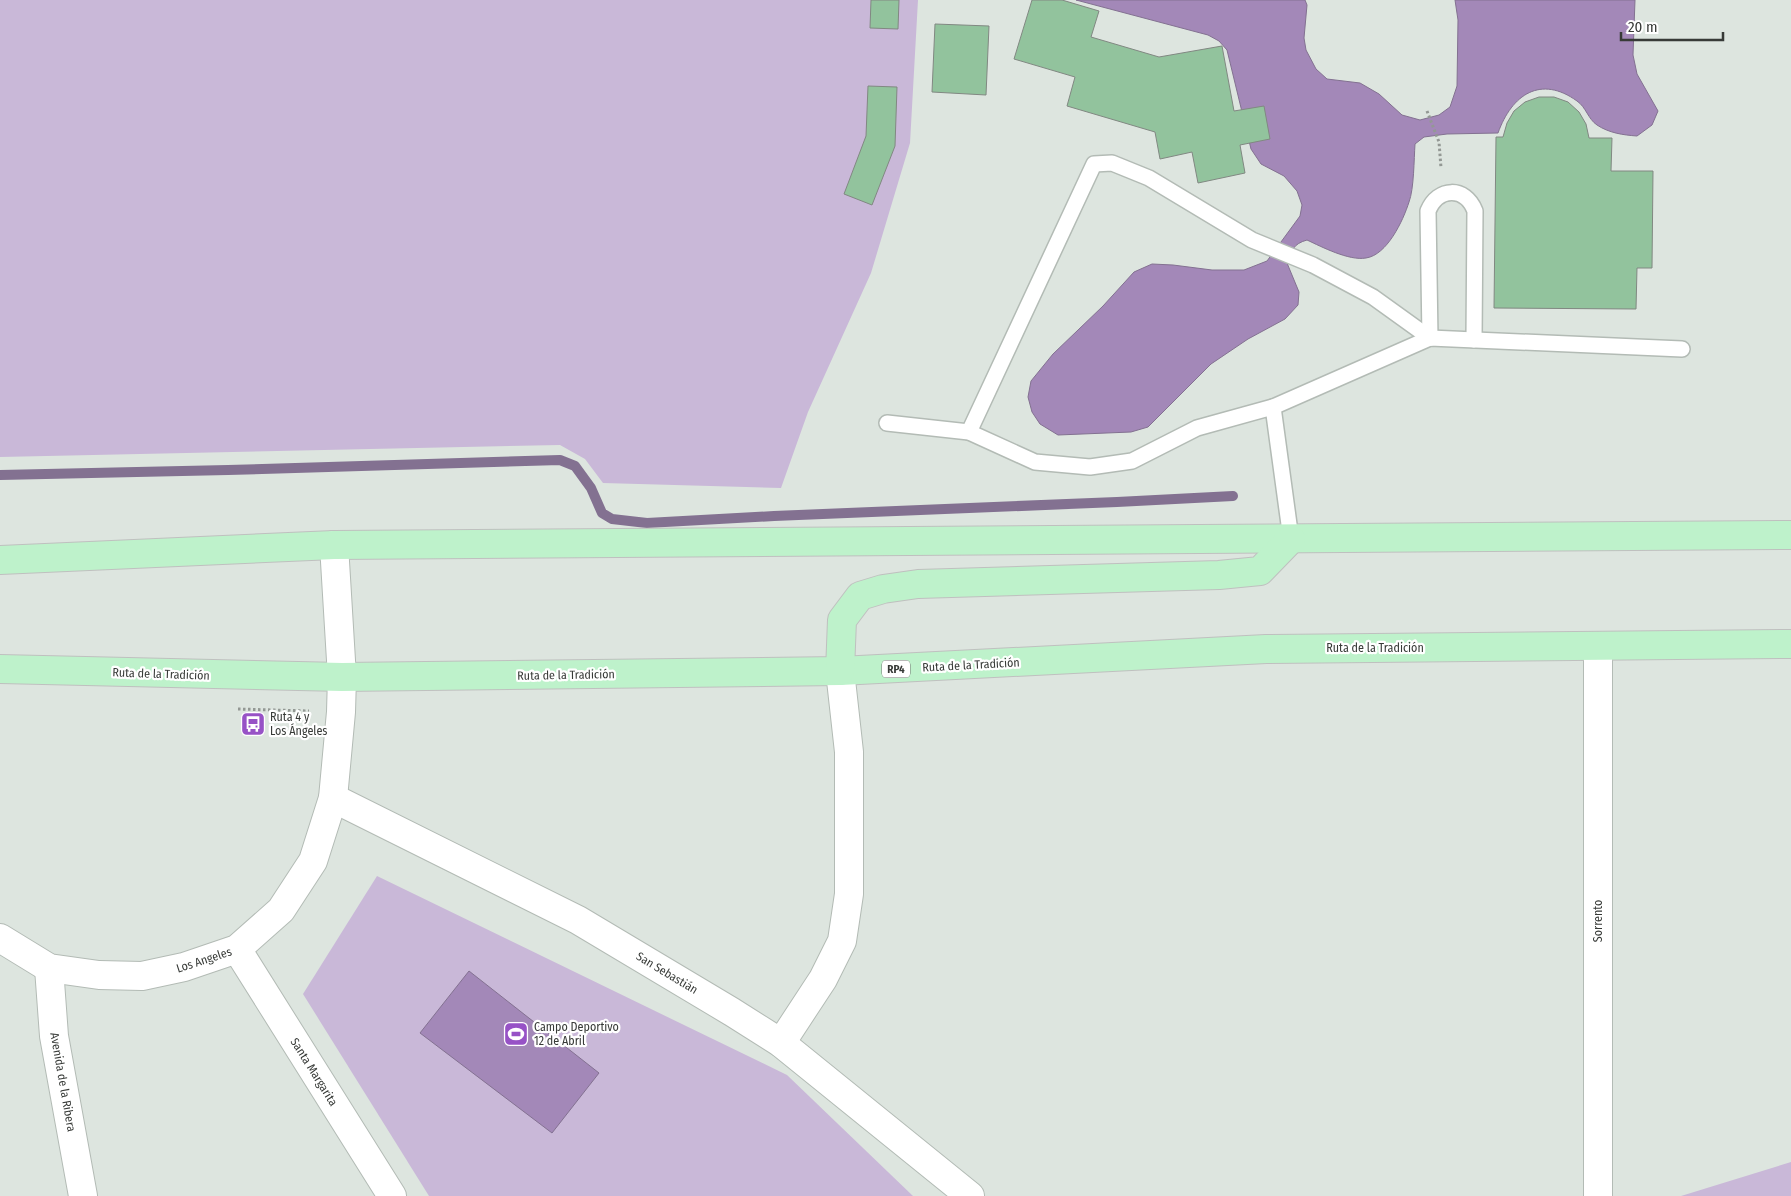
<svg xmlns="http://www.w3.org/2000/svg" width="1791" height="1196" font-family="'Fira Sans Condensed',sans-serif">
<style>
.green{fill:#c9b8d8}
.water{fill:#a388b8;stroke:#837191}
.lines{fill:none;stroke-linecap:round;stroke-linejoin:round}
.stream{stroke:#837191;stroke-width:10}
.building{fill:#92c39d;stroke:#818882}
.lane-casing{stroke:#b3bbb5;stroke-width:18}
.street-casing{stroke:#b3bbb5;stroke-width:30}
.primary-casing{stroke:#bfc0bf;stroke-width:30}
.path{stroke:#939894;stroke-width:3;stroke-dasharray:2.5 2.5;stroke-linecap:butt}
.lane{stroke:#fff;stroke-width:15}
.street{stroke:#fff;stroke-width:28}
.primary{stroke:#bef2cb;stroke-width:28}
.labels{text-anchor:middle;stroke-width:4.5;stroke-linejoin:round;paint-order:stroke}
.shield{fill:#fff;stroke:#737573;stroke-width:1}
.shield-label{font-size:11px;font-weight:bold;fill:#373a37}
.street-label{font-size:12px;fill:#373a37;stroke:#fff}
.poi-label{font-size:12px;fill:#373a37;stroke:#fff;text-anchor:start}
</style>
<rect width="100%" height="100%" fill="#dde5df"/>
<g class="green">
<polygon points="0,0 918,0 910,143 871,273 808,412 781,488 603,483 585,459 560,445 0,457"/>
<polygon points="377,876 787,1075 913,1196 429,1196 303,994"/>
<polygon points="1791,1162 1791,1196 1681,1196"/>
</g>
<g class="water">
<path d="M1076,0h229l2,5 -3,33 2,12 10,19 11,10 33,4 19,11 23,21 18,5 19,-5 11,-8 7,-21 1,-66 -3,-20h180l-2,55 4,19 21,37 -6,14 -15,11c-14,-1 -28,-3 -40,-11 -9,-6 -11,-18 -20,-24 -36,-26 -65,-7 -79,32l-51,1 -23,3 -9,7c-1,15 -1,45 -6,58 -6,19 -22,53 -43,56 -17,3 -44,-11 -59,-18 -14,4 -15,10 -20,23l12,29 -1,13 -13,14 -37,20 -37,25 -63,63 -17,5 -73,3 -18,-11 -8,-12 -4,-15 3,-16 22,-27 50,-48 31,-34 18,-8 21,1 39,5h32l23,-9 33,-45 2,-11 -5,-14 -13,-15 -23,-12 -10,-15 -24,-99 -8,-9 -11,-6z"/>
<polygon points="469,971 599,1073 552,1133 420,1033"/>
</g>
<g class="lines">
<polyline class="stream" points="0,475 228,470 560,460 575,466 591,488 602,513 612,519 647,523 774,516 1117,502 1233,496"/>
</g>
<g class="building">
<polygon points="871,0 899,0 898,29 870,28"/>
<polygon points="1032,0 1062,0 1099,11 1091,37 1159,57 1222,46 1234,111 1264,106 1270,139 1240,145 1245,173 1198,183 1192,152 1160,159 1155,132 1067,106 1075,77 1014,59"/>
<polygon points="935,24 989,26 986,95 932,92"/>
<polygon points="868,86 897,87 895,146 872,205 844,194 866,136"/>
<polygon points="1539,97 1554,97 1568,102 1579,112 1586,124 1589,138 1612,138 1611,171 1653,171 1652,268 1637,268 1636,309 1494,308 1496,137 1503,137 1507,123 1514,111 1525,102"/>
</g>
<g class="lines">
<defs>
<g id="lane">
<path d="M1430,338l-2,-127c10,-24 37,-25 47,0l-1,129"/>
<polyline points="1273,407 1430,338 1682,349"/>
<polyline points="887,423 969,432 1035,462 1090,467 1132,461 1197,428 1273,407 1291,539"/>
<polyline points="969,432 1094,164 1112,163 1149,178 1252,240 1313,265 1373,297 1430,338"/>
</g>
<g id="street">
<polyline points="1598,647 1598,1196"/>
<polyline points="333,798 578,920 732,1012 781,1043 970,1196"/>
<polyline points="0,938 49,968 99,975 142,976 184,967 237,949 281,910 313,861 333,798 341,712 342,677 334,545"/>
<polyline points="237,949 392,1196"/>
<polyline points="49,968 54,1036 83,1196"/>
<polyline points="781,1043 823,979 842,941 849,894 849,752 840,671"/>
</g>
<g id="primary">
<polyline points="0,560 334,545 1791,535"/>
<polyline points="0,669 342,677 840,671 1266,649 1791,644"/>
<polyline points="840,671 842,620 860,596 883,589 918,584 1219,575 1260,571 1291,539"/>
</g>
</defs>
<use href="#lane" class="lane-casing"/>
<use href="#street" class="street-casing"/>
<use href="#primary" class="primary-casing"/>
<g class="path">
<polyline points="1427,111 1439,142 1441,168"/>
<polyline points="238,709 309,711"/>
</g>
<use href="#lane" class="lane"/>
<use href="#street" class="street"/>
<use href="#primary" class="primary"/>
</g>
<defs>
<symbol id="bus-square" viewBox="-11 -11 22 22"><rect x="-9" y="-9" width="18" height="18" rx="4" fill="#9752c6" stroke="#fff"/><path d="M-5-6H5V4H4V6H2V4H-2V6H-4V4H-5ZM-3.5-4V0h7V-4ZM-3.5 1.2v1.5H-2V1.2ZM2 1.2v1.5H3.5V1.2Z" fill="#fff"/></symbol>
<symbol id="stadium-square" viewBox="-11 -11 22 22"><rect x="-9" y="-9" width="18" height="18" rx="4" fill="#9752c6" stroke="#fff"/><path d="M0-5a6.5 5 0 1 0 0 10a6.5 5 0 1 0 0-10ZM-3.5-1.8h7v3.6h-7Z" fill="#fff"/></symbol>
</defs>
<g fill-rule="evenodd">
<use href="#bus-square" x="239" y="710" width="28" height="28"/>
<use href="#stadium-square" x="502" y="1020" width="28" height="28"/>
</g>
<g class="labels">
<rect class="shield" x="882" y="660.5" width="28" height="17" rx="4"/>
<g class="shield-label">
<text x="896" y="673">RP4</text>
</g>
<g class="street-label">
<text x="1375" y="652">Ruta de la Tradición</text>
<text transform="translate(971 665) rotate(-3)" y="4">Ruta de la Tradición</text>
<text transform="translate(161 674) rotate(2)" y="4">Ruta de la Tradición</text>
<text transform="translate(566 675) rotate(-1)" y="4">Ruta de la Tradición</text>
<text transform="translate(1598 921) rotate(-90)" y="4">Sorrento</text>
<text transform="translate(204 960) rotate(-18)" y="4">Los Angeles</text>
<text transform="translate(667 973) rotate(31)" y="4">San Sebastián</text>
<text transform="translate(314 1072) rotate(58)" y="4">Santa Margarita</text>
<text transform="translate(63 1082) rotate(80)" y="4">Avenida de la Ribera</text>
</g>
<g class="poi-label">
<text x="270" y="721">Ruta 4 y<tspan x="270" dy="14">Los Ángeles</tspan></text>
<text x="534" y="1031">Campo Deportivo<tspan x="534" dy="14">12 de Abril</tspan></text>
</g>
</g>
<path d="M1621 32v8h102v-8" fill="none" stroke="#373a37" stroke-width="2.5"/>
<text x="1628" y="32" font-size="15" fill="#373a37" stroke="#ffffff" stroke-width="4" paint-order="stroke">20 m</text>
</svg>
